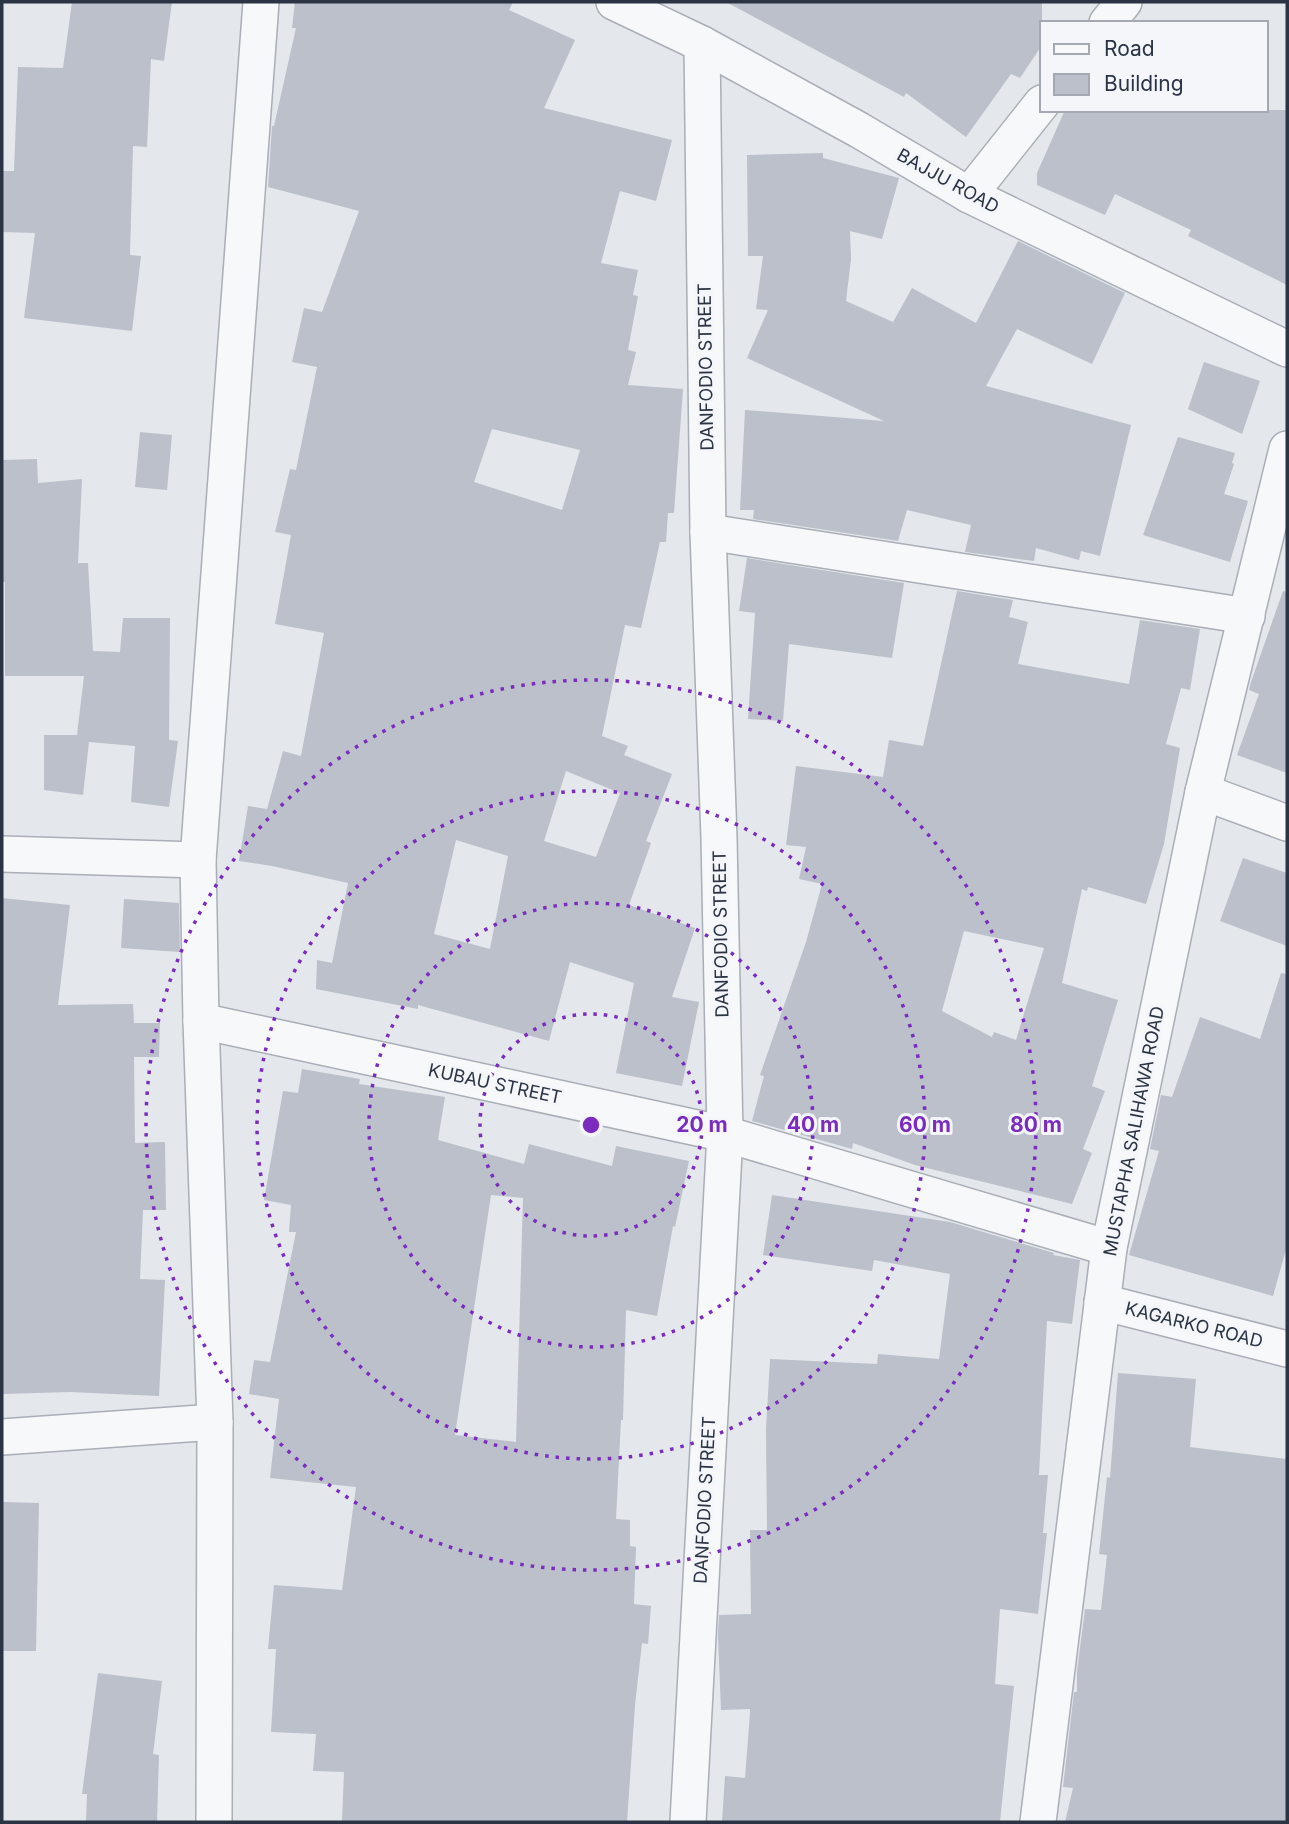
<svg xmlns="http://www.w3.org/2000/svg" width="1289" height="1824" font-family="Inter,sans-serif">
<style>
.building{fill:#bbc0ca;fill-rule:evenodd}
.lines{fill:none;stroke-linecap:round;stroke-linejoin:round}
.street-casing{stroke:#a9aeb7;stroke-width:38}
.street{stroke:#f7f8fa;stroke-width:35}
.ring{fill:none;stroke:#7b2cbf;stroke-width:3.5;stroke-dasharray:3.5 7}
.labels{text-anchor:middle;stroke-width:6;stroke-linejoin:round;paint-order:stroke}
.street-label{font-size:18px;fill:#2b3445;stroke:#f4f6f9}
.centre{fill:#7b2cbf;stroke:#f4f6f9;stroke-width:3.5}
.ring-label{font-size:21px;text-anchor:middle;font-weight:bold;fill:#7b2cbf;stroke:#f4f6f9;stroke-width:6;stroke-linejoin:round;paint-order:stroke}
</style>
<rect width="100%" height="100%" fill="#e4e7ec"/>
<g class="building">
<polygon points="72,2 172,2 164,61 151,59 147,147 133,146 130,255 141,256 132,331 24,318 35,233 2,232 2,171 14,171 18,67 63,68"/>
<path d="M295,2h218l-4,8 66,30 -31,68 128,32 -16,61 -36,-10 -19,72 37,7 -5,25 5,1 -10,54 8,2 -8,33 55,4 -9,124h-6l-2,29h-6l-19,86 -16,-3 -23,111 26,10 -4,9 48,19 -26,67 5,2 -22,62 66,23 -23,69 27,5 -17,84 -66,-13 18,-90 -64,-21 -21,79 -131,-36v4l-102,-20 1,-29 15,3 16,-80 -76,-17 -33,-5 9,-55 19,3 16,-58 18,5 23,-123 -49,-9 16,-89 -16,-3 15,-63 6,1 21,-103 -25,-5 12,-54 18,4 37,-101 -91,-24 4,-61h2l22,-98h-4zM492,429l88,21 -18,60 -88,-28zM566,771l54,22 -24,64 -52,-16zM456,840l52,16 -18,93 -56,-15z"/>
<polygon points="726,2 1042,2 1042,45 1020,78 1011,74 966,137 906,93 904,97"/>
<polygon points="1065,110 1287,110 1287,285 1188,236 1191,230 1115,194 1105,215 1037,185 1037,173"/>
<polygon points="823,153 823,158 899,178 882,239 850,231 851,259 846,301 893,322 912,288 976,323 1018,241 1125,293 1092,364 1017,329 986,386 1131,425 1100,556 1081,551 1079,560 1036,548 1034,561 965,552 971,525 907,510 898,541 753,519 754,510 740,510 745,410 884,421 747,358 768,310 756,309 763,256 748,256 747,155"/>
<polygon points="1204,362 1260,381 1242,434 1188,409"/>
<polygon points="140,432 172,435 167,490 135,487"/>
<polygon points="1178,437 1235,453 1232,463 1234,464 1224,494 1248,501 1230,562 1143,535"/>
<polygon points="37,459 38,483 82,479 78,563 88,563 93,651 120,652 123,618 170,618 169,740 178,741 169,807 131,802 135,746 89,742 83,795 44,790 44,735 77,735 84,676 5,676 5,582 2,582 2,460"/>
<polygon points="747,558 904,583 892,658 789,644 783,721 748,719 755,613 739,611"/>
<path d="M957,591l56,9 -4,17 19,5 -10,42 111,20 11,-64 60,9 -10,61 -9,-2 -15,56 14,4 -16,96 -18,60 -58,-17 -1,4 -5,-2 -20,94 56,17 -26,86 13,5 -22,58 9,4 -20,51 -157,-39 -62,-22 -1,6 -100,-28 12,-45 -4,-1 46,-133 16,-58 -23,-5 7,-32 -20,-2 10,-79 87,11 6,-37 34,6zM964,931l80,17 -28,92 -22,-8 -2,5 -50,-26z"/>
<polygon points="1283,591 1287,592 1287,773 1237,755 1259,694 1249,690 1251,682"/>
<polygon points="1243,858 1287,873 1287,946 1220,921"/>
<polygon points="2,898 70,905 58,1005 133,1004 134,1023 160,1023 159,1057 134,1057 135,1143 165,1142 166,1210 143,1210 140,1279 165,1280 159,1396 70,1392 2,1394"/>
<polygon points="124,899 179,903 180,952 121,948"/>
<polygon points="1281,973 1287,974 1287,1246 1273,1296 1129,1255 1159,1151 1150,1149 1161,1095 1172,1097 1200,1017 1260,1039"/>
<path d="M302,1069l58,10 -1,5 86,13 -7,43 86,24 5,-20 83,22 4,-20 73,15 -14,66 -2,-1 -16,90 -31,-6 -3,110h-2l-5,99 14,1v26l6,1 -2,57 17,2 -3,38 -6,-1 -7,62 -8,117h-285l2,-50 -31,-1 3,-37 -45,-2 5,-83h-8l6,-64 68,5 14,-103 -86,-9 9,-79 -30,-5 5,-34 16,2 26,-130h-7l2,-27 -27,-5 19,-109 15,2zM491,1195l32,3 -7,244 -61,-7z"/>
<polygon points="772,1195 950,1222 1054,1253 1053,1255 1080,1260 1072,1324 1047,1321 1039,1475 1048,1475 1043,1533 1047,1533 1038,1614 1000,1609 995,1684 1014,1686 1000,1822 722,1822 725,1776 745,1778 750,1713 750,1709 721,1710 718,1636 719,1615 751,1614 750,1530 767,1530 766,1429 770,1359 877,1364 878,1354 939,1359 950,1274 874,1260 872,1271 763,1255"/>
<polygon points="1118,1373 1196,1379 1190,1447 1287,1459 1287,1822 1065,1822 1073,1788 1063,1787 1074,1692 1077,1692 1077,1671 1085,1609 1101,1610 1107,1555 1099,1554 1107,1477 1110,1478"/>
<polygon points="2,1502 39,1503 36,1651 2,1651"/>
<polygon points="98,1673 162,1681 153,1754 159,1755 157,1822 86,1822 87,1794 82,1794"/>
</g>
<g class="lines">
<defs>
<g id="street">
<polyline points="614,2 702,44 859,130 969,195 1287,349"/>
<polyline points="1107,23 1124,2"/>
<polyline points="969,195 1042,103"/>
<polyline points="708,532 1247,616"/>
<polyline points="1203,792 1287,823"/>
<polyline points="2,854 198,860"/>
<polyline points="201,1021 725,1134 1109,1248"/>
<polyline points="1102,1302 1287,1349"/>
<polyline points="2,1437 215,1422"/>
<polyline points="214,1822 215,1422 201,1021 198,860 261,2"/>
<polyline points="688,1822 725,1134 719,838 708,532 702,44"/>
<polyline points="1038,1822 1109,1248 1203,792 1287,449"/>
</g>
</defs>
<use href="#street" class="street-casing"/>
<use href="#street" class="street"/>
</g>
<g class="ring">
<circle cx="591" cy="1125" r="111"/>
<circle cx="591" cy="1125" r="222"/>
<circle cx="591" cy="1125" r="334"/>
<circle cx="591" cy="1125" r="445"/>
</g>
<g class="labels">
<g class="street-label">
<text transform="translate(948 181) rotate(29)" y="6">BAJJU ROAD</text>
<text transform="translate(706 367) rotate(-91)" y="6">DANFODIO STREET</text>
<text transform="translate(721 934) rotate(-91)" y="6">DANFODIO STREET</text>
<text transform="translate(495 1084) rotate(12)" y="6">KUBAU STREET</text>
<text transform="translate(1134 1131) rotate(-79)" y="6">MUSTAPHA SALIHAWA ROAD</text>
<text transform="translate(1194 1325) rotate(14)" y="6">KAGARKO ROAD</text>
<text transform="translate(705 1500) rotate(-87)" y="6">DANFODIO STREET</text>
</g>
</g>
<circle cx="591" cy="1125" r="10" class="centre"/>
<g class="ring-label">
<text x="702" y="1132">20 m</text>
<text x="813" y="1132">40 m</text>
<text x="925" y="1132">60 m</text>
<text x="1036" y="1132">80 m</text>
</g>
<rect width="1289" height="1824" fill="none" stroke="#2b3445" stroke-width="7"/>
<rect x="1040" y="21" width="228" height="91" fill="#f4f6f9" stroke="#a4a8b1" stroke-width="2"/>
<rect x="1054" y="44" width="35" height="10" fill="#f7f8fa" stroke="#a4a8b1" stroke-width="2"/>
<text x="1104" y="56" font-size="21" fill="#2b3445">Road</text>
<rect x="1054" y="74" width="35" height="21" fill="#bbc0ca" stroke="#a4a8b1" stroke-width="2"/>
<text x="1104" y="91" font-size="21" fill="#2b3445">Building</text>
</svg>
